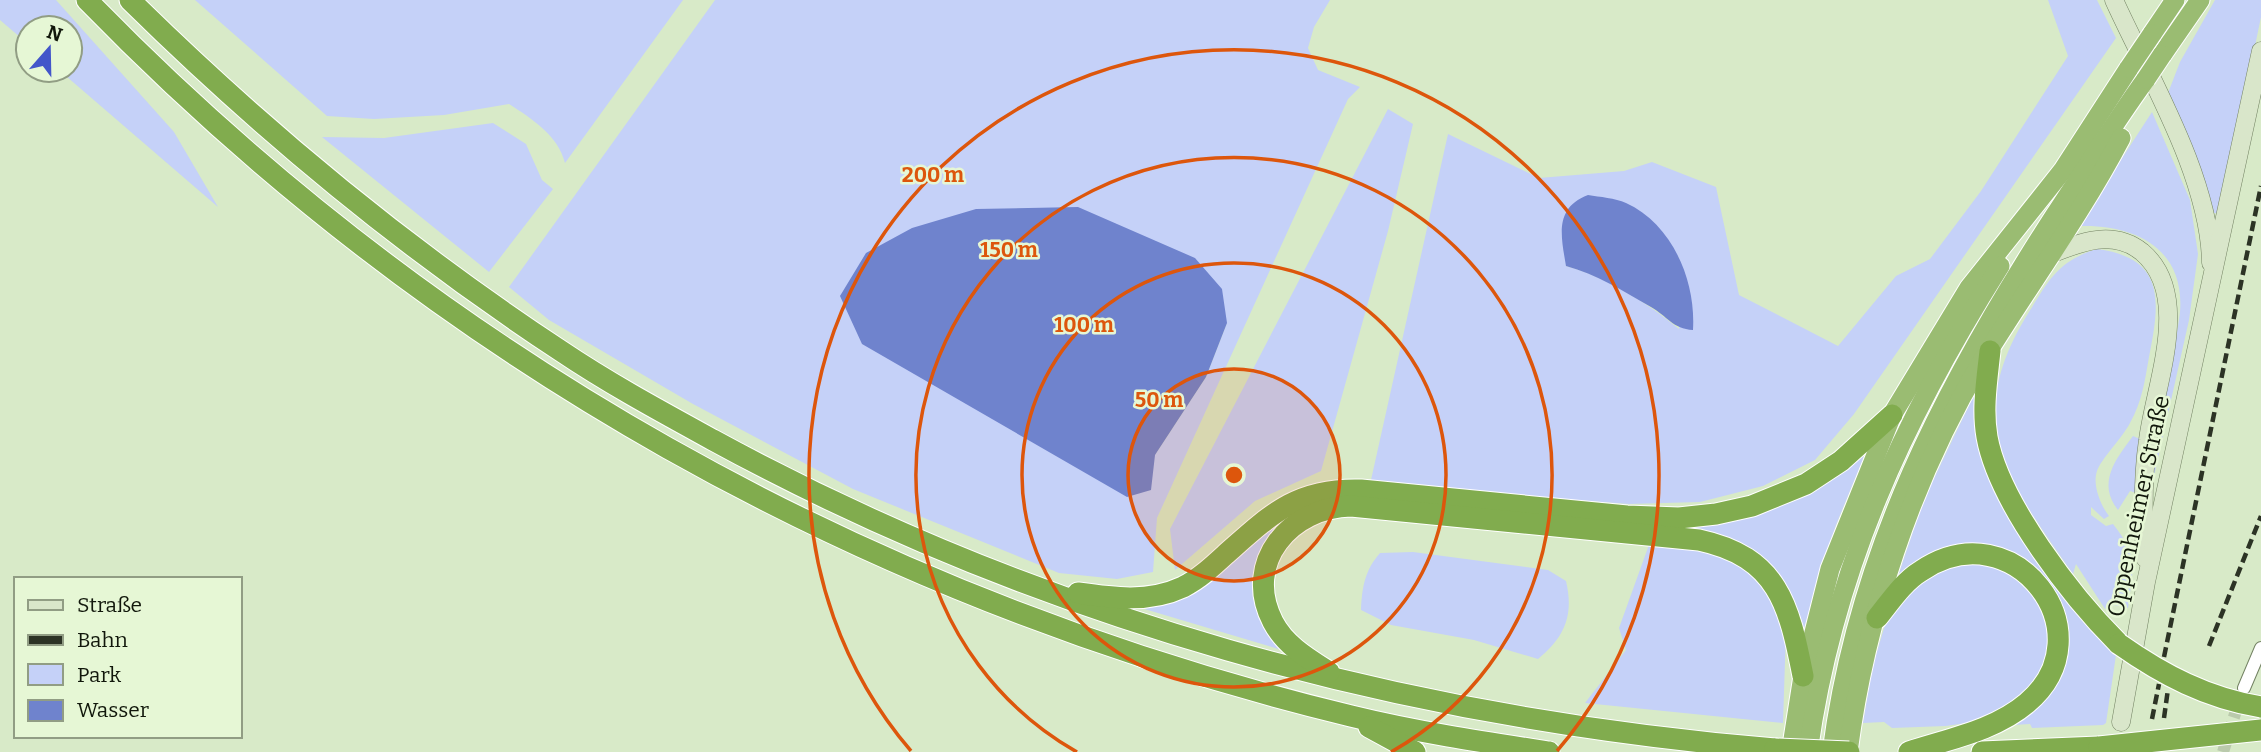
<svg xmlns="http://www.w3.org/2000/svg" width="2261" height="752" font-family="Bitter,serif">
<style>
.green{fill:#c5d1f8;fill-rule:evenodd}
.water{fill:#6f83cd}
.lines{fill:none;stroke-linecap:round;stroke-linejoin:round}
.minor-tunnel{stroke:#bacaac;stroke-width:12;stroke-dasharray:12 6;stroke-linecap:butt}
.minor-casing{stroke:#738263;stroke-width:14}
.secondary-casing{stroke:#738263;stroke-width:19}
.trunk-casing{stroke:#fff;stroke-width:21}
.motorway-casing{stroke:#fff;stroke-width:23}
.minor{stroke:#fff;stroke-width:12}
.secondary{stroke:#d9e6ca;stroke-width:18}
.trunk{stroke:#9abc72;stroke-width:19}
.motorway{stroke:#81ac4e;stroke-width:21}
.rail{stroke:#2c3325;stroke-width:4.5;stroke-dasharray:10 5;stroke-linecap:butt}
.trunk-bridge-casing{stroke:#fff;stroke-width:21;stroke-linecap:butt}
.motorway-bridge-casing{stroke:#fff;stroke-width:23;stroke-linecap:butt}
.trunk-bridge{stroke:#9abc72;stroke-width:19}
.motorway-bridge{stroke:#81ac4e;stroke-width:21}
.ring{fill:none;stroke:#dd560c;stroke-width:3.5}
.labels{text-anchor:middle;stroke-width:5;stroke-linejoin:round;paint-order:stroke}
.street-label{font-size:23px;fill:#11170b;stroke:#e6f7d5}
.centre{fill:#dd560c;stroke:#e6f7d5;stroke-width:3.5}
.ring-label{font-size:21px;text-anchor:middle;font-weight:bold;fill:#dd560c;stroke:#e6f7d5;stroke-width:5;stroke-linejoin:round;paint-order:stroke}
</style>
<rect width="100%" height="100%" fill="#d8eac8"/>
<g class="green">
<polygon points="0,0 56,0 174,132 218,207 59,70 70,70 70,28 28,28 28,44 0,20"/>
<path d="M195,0h488l-118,163c-7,-28 -33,-44 -56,-59l-65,11 -70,4 -47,-3z"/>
<path d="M715,0h615l-16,27 -6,21 10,22 42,17 -12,12 -191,419 -4,54 -36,7 -58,-6 -206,-84 -160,-85 -144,-84 -40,-33zM1227,323l-21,54 -51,78z"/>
<path d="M2048,0h49l19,38 -262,376 -39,46 -52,26 -63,16 -71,2 -189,-14 -69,-10 77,-346 91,44 85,-7 28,-9 64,25 23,108 99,51 58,-70 34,-17 51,-68 87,-135zM1679,257v72c-33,-27 -72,-52 -113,-63z"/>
<polygon points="2215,0 2261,0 2261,17 2220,214 2214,213 2205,182 2168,93 2180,62"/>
<polygon points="1388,109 1413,124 1388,231 1321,471 1255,501 1175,570 1170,529"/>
<path d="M2152,112l38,88 8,54 -9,66 -39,174c3,-33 7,-65 13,-97 5,-28 14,-57 17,-85 5,-63 -44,-87 -98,-86l-2,-3z"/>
<polygon points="493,123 526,144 542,180 553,189 489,272 322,137 384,138"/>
<path d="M2097,249c69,9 63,53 52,108 -4,23 -7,45 -19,66 -7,14 -29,36 -33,48 -5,14 4,35 12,45l-5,3 -13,-12v8l15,11 7,-2c26,33 20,43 15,84l-14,-3 -9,4 -29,-45 -3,10c-65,-93 -113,-152 -44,-262 20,-32 29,-51 68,-63z"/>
<path d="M1974,395c0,18 0,37 5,54 17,64 92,158 137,206l-10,68 -3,2 -71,3 -2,-4 -17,1 52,-81 -62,-93 -102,27 -3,-2 26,-77z"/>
<path d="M2133,436l7,3 -4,54 -6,-2 -12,19c-21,-27 -3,-50 15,-74z"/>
<path d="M1861,455l3,2 -28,68 -33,107 -14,-37 -14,-22 -26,-25 -26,-10 -78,-11 -291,-27c-60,0 -109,42 -95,106 5,21 21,32 26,45l-154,-46c18,-1 36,-3 52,-12 64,-32 88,-98 168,-97l290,28 66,-3 56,-12 35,-14z"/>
<polygon points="1650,542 1738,558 1768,584 1786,630 1783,723 1585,703 1626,650 1619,628"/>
<path d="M1413,552l135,18 18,11c8,34 -1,56 -28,78l-64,-19 -83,-15 -30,-15c1,-23 4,-40 19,-57z"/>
<polygon points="1967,561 2004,566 2045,608 2051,648 2044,669 2029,691 2006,710 1980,721 1946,726 1892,728 1884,722 1863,723 1872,668 1885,625 1917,582"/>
</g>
<g class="water">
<path d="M1588,195c12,2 27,3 38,8 46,21 70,77 67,127 -20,-1 -26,-14 -42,-23 -28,-16 -55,-33 -85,-41 -5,-30 -12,-58 22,-71z"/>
<polygon points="1078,207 1195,258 1222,289 1227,323 1206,377 1155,455 1151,490 1127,497 862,344 840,296 866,253 912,228 976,209"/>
</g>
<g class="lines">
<polyline class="minor-tunnel" points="2223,752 2240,698"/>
<defs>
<polyline id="minor" points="2244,688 2261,648"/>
<g id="secondary">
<path d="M2114,0c35,77 96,178 97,263"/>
<path d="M2051,254c30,-12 62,-25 91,-2 51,43 13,132 6,188 -6,39 -5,79 -3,118"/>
<polyline points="2121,722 2146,582 2261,51"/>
</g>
<g id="trunk">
<polyline points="2152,34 2175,0"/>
<polyline points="2162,55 2200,0"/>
<polyline points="1791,752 1803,676 1830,569 1892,415 1969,288 2063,170 2129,68"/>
<path d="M1808,752c25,-181 95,-332 192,-486"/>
<path d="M1832,752c26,-201 114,-369 223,-537 30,-45 59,-92 91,-136"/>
<path d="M1848,752c17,-132 64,-274 133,-389 46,-75 99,-147 140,-225"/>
</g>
<g id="motorway">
<path d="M87,0c348,358 779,598 1264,716 65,16 132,26 198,36"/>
<path d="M130,0c133,131 276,249 431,351 49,33 101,61 152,89 328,179 690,278 1062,309"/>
<path d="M1990,351c-3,28 -8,58 -3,86 12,66 85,160 132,207"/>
<path d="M1078,593c35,5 71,10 105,-6 16,-8 30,-21 43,-33 45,-40 71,-66 135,-64l266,26 52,2 37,-4 36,-8 54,-22 35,-23 51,-46"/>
<path d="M1877,618c13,-16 26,-36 44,-47 93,-63 188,63 106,132 -33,28 -79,36 -118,49"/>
<path d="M1329,672c-22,-14 -44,-27 -56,-50 -31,-60 18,-115 78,-116l348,34c79,17 90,65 104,136"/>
<polyline points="1369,727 1415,752"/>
<polyline points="1982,752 2099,747"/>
</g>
</defs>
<use href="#minor" class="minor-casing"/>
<use href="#secondary" class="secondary-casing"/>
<use href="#trunk" class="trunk-casing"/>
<use href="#motorway" class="motorway-casing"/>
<use href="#minor" class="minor"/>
<use href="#secondary" class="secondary"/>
<use href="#trunk" class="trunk"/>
<use href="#motorway" class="motorway"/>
<g class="rail">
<polyline points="2209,646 2261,516"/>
<polyline points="2164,657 2261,186"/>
<polyline points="2164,718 2168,689"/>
<polyline points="2152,719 2159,684"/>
</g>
<defs>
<g id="trunk-bridge">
<polyline points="2129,68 2152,34"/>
<polyline points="2146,79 2162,55"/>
</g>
<g id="motorway-bridge">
<path d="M2119,644c44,31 88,54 142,63"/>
<polyline points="2099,747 2261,730"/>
<polyline points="1775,749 1849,752"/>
</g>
</defs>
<use href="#trunk-bridge" class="trunk-bridge-casing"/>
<use href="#motorway-bridge" class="motorway-bridge-casing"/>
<use href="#trunk-bridge" class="trunk-bridge"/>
<use href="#motorway-bridge" class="motorway-bridge"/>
</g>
<circle cx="1234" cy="475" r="106" fill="#dd560c" fill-opacity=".12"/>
<g class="ring">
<circle cx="1234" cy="475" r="106"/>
<circle cx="1234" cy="475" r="212"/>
<path d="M1077 752A318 318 0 1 1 1391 752"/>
<path d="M911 751A425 425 0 1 1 1557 751"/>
</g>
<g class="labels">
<g class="street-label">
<text transform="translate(2138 506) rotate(-78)" y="8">Oppenheimer Straße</text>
</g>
</g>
<circle cx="1234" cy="475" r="10" class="centre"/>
<g class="ring-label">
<text x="933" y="182">200 m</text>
<text x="1009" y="257">150 m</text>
<text x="1084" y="332">100 m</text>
<text x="1159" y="407">50 m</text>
</g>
<rect x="14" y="577" width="228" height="161" fill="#e6f7d5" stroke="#919d84" stroke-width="2"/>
<rect x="28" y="600" width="35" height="10" fill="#d9e6ca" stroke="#919d84" stroke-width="2"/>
<text x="77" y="612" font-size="21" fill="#11170b">Straße</text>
<rect x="28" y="635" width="35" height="10" fill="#2c3325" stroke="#919d84" stroke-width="2"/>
<text x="77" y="647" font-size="21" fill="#11170b">Bahn</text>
<rect x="28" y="664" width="35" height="21" fill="#c5d1f8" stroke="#919d84" stroke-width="2"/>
<text x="77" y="682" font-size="21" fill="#11170b">Park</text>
<rect x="28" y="700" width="35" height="21" fill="#6f83cd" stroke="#919d84" stroke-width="2"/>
<text x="77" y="717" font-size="21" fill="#11170b">Wasser</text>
<g transform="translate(49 49) rotate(20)"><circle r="33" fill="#e6f7d5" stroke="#919d84" stroke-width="2"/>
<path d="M0-5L12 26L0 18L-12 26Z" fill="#4356ca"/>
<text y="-10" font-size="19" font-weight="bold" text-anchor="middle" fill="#11170b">N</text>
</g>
</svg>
